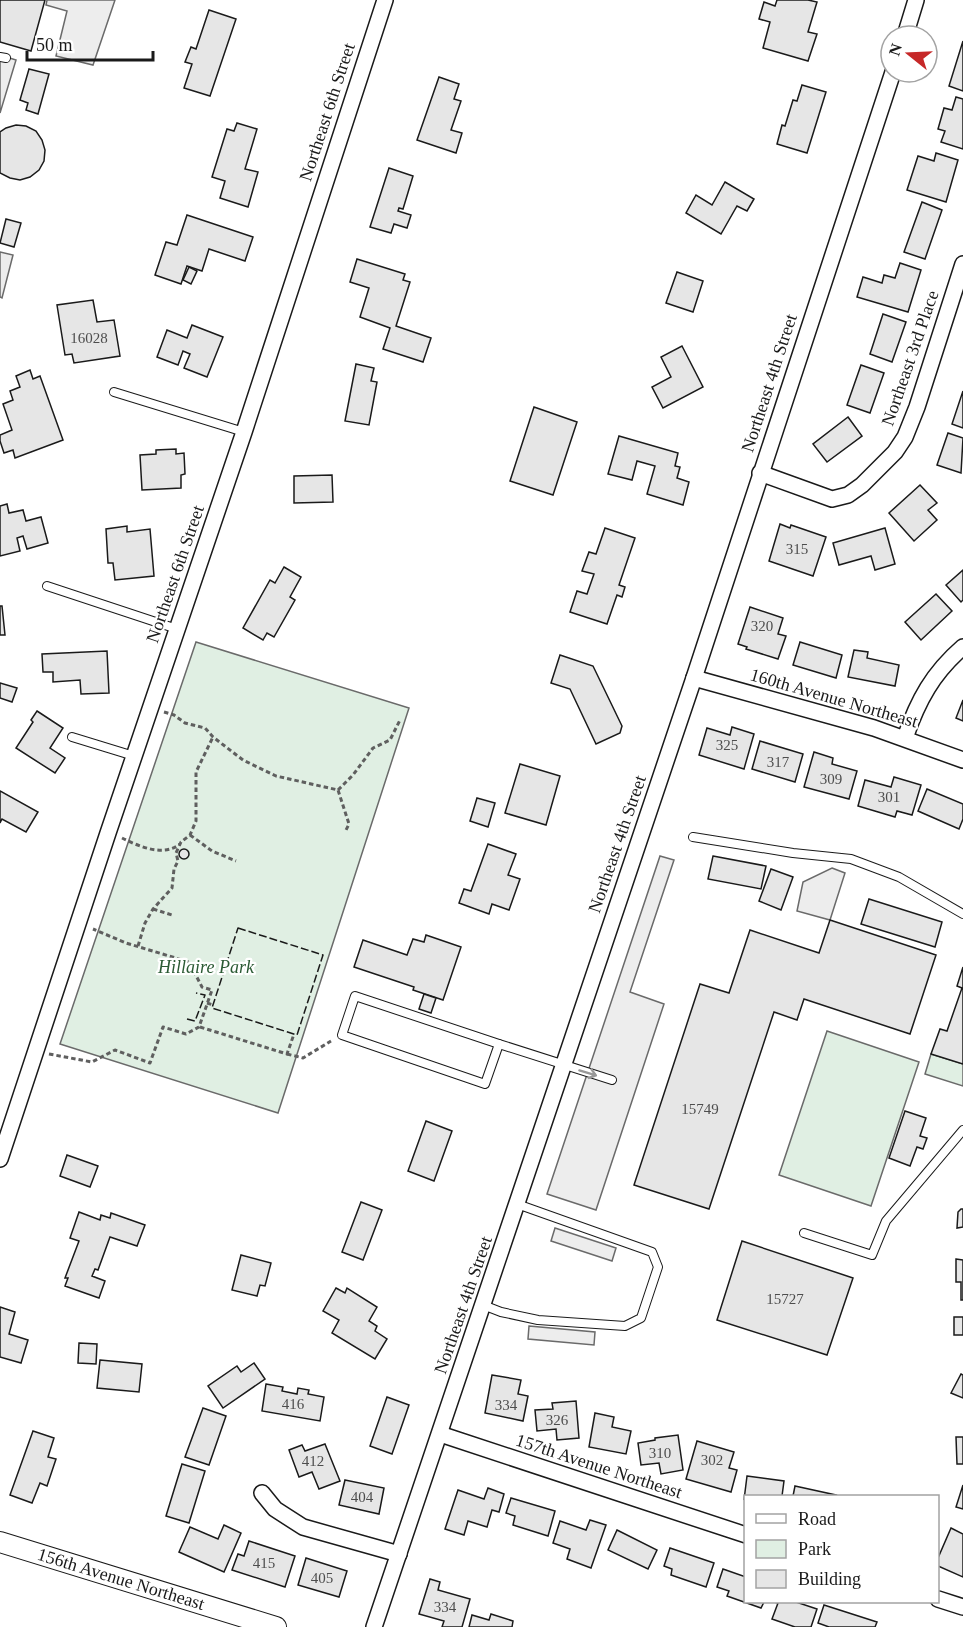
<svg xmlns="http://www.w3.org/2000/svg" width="963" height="1627" font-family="Georgia,serif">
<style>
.green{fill:#e0efe3;stroke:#6a6a6a;stroke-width:1.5}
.parking{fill:#ededed;stroke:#6a6a6a;stroke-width:1.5}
.building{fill:#e6e6e6;stroke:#1a1a1a;stroke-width:1.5}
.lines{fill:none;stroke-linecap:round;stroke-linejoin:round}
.service-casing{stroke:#1a1a1a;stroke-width:10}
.minor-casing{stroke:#1a1a1a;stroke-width:18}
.tertiary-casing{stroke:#1a1a1a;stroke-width:22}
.path{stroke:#5f5f5f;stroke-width:3;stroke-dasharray:4.5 3;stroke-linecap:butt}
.service{stroke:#fff;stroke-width:8}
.minor{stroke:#fff;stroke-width:15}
.tertiary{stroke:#fff;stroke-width:20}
.fence{stroke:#1a1a1a;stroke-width:1.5;stroke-dasharray:8 3;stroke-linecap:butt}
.oneway{stroke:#989898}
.labels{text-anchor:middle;stroke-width:4.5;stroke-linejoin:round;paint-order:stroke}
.number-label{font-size:15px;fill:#4d4d4d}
.street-label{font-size:18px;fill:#1a1a1a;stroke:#fff}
.park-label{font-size:18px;font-style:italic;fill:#2b5a34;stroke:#fff}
</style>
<rect width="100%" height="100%" fill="#fff"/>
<g class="green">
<polygon points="196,642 409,708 278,1113 60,1044"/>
<polygon points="827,1031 919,1062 871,1206 779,1175"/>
<polygon points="931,1054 963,1064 963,1086 925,1074"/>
</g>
<g class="parking">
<polygon points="47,0 115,0 93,65 56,56 67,11 46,5"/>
<polygon points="0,55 16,60 0,113"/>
<polygon points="0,252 13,255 2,298 0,297"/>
<polygon points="660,856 674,860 630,992 664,1004 596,1210 547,1194"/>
<polygon points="832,868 845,873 830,920 797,911 803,882"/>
<polygon points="555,1228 616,1248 612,1261 551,1241"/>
<polygon points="529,1326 595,1332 594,1345 528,1339"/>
</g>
<g class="building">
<polygon points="0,0 45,0 31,51 0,42"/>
<polygon points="777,0 808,0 817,2 808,32 817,34 808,61 763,48 770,22 759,19 764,2 775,6"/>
<polygon points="209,10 236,19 210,96 184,88 192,64 185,62 191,47 196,49"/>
<polygon points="963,41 963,91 949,86"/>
<polygon points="29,69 49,74 38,114 26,110 28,103 20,100"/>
<polygon points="439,77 459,84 454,99 461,101 451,130 462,133 456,153 417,140"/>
<polygon points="802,85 826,92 807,153 777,144 782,125 785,126 793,100 797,101"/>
<polygon points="956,97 963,99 963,149 941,142 945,131 938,129 944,108 952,110"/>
<polygon points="237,123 257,129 245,169 258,172 248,207 220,198 225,181 212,177 227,129 234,131"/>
<polygon points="16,125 26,126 36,131 42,140 45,150 44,161 39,170 30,177 20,180 10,178 0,173 0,132 6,128"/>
<polygon points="936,153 958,160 946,202 907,190 918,156 934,161"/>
<polygon points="389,168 413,176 403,209 399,208 398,211 411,215 407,228 394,224 391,233 370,227"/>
<polygon points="725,182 754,199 747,211 737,206 721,234 686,213 696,195 712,205"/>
<polygon points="922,202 942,210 925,259 904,252"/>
<polygon points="187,215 253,237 245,261 209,249 202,271 187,266 181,284 155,275 166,242 177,245"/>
<polygon points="6,219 21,223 14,247 0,243"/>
<polygon points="357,259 405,274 403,280 410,282 396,326 431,338 423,362 383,349 390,328 360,317 369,288 350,282"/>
<polygon points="900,263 921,270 908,312 857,297 863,277 882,283 884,275 895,278"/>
<polygon points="189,267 197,271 191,284 183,280"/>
<polygon points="677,272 703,281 693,312 666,303"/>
<polygon points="93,300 97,322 114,320 120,356 74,363 72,354 65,355 57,305"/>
<polygon points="883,314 906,322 892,362 870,354"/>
<polygon points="192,325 223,337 207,377 184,368 190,354 183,351 178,365 157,357 167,330 187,338"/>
<polygon points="682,346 703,387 663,408 652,387 671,377 661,357"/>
<polygon points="356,364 374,368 371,381 377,382 369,425 345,421"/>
<polygon points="861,365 884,373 870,413 847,405"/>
<polygon points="30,370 33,379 40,376 63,440 15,458 13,450 4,453 0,441 0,435 12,430 3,404 13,400 10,391 20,387 16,376"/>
<polygon points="963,391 963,428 952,424"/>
<polygon points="534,407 577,422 553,495 510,481"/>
<polygon points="848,417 862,436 827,462 813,444"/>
<polygon points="948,433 963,438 961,473 937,465"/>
<polygon points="619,436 678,453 675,466 680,467 677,478 689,482 683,505 647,494 655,466 637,461 632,480 608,474"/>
<polygon points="176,449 176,454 184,453 185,474 181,475 181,488 142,490 140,455 156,454 156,450"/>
<polygon points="332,475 333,502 294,503 294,476"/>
<polygon points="920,485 937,503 928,510 937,520 914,541 889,513"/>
<polygon points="7,504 9,513 23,510 26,521 41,517 48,543 27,549 23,536 17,538 20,551 0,556 0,506"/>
<polygon points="780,524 790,528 791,525 826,537 813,576 769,561"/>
<polygon points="127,526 127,532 150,529 154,576 115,580 113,563 108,563 106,529"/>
<polygon points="605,528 635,538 619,585 625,587 622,597 617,595 607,624 570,612 577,591 587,594 594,574 582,571 589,552 596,554"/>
<polygon points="885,528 895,564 875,570 871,556 839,565 833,543"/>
<polygon points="284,567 301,577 290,597 295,600 274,637 267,633 263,640 243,628 270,580 275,583"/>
<polygon points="963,570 963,600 961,602 946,585"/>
<polygon points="936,594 952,611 921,640 905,622"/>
<polygon points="0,606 2,606 5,635 0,635"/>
<polygon points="750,607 783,618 778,634 786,636 778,659 746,649 747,647 738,644"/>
<polygon points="800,642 842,655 836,678 793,665"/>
<polygon points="854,650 868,652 867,658 899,665 895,686 848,677"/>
<polygon points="107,651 109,693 81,694 80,680 53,682 53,672 43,672 42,654"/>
<polygon points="560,655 593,666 622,726 620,733 596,744 570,689 551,683"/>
<polygon points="0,683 17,688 12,702 0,698"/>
<polygon points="963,700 963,721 956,718"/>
<polygon points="37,711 63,728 50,748 65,758 55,773 16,748 33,722 31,720"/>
<polygon points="732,727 754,734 744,769 699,755 707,728 730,735"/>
<polygon points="760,741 803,754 795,782 752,769"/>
<polygon points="814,752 833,758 832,764 857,771 849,799 804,787"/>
<polygon points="520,764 560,776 546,825 505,813"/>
<polygon points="894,777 921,785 912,815 897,811 895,817 858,806 865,780 891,787"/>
<polygon points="927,789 963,804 963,819 959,829 918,811"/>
<polygon points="0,791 38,812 26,832 2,819 0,823"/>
<polygon points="477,798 495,803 488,827 470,821"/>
<polygon points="488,844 516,854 508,875 520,879 509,910 492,904 489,914 459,903 464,889 471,891"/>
<circle cx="184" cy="854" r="5"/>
<polygon points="713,856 766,866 761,889 708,879"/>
<polygon points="771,869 793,877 781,910 759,901"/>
<polygon points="869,899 942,922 935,947 861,924"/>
<polygon points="830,920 936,955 910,1034 804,999 797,1020 774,1012 709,1209 634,1185 700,984 729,993 750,930 819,953"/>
<polygon points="426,935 461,947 443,1000 413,990 414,987 354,967 363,940 407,955 413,939 424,942"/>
<polygon points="963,967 963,1064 931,1054 940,1029 947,1031 962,988 957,986"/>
<polygon points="424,994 436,998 431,1013 419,1009"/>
<polygon points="905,1111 926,1118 920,1136 927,1138 923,1149 917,1147 910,1166 889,1158"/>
<polygon points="426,1121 452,1131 434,1181 408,1171"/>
<polygon points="67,1155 98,1166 90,1187 60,1176"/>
<polygon points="361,1202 382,1210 363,1260 342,1252"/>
<polygon points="961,1209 963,1209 963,1227 957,1228 958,1212"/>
<polygon points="79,1212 100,1220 101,1215 110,1218 111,1213 145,1225 137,1246 110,1237 98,1270 95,1269 92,1276 105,1281 99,1298 65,1286 68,1278 65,1278 79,1241 70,1238"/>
<polygon points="742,1241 853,1278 827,1355 717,1320"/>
<polygon points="241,1255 271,1263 265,1286 260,1285 257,1296 232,1290"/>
<polygon points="956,1259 963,1260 963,1300 961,1300 961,1282 956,1282"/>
<polygon points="336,1288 345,1293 347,1288 377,1307 369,1321 377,1326 375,1331 387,1339 375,1359 332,1333 339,1320 323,1311"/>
<polygon points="0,1307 15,1312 9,1334 28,1340 21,1363 0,1357"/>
<rect x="954" y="1317" width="9" height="18"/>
<polygon points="79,1343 97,1344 96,1364 78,1363"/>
<polygon points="100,1360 142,1364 139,1392 97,1388"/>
<polygon points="254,1363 265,1379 223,1408 208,1386 237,1366 241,1372"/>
<polygon points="961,1374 963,1375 963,1398 951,1393"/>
<polygon points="492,1375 521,1380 518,1394 528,1396 523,1421 485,1413"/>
<polygon points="266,1384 283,1387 282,1391 297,1394 298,1388 309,1390 308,1394 324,1397 320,1421 262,1411"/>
<polygon points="387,1397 409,1405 392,1454 370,1446"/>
<polygon points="576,1401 579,1438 557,1440 556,1429 537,1431 535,1410 553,1409 552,1403"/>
<polygon points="203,1408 226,1416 209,1465 185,1457"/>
<polygon points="595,1413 614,1417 612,1427 631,1431 626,1454 589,1447"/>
<polygon points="33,1431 54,1438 48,1457 56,1459 47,1486 40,1483 32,1503 10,1495"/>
<polygon points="678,1435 683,1470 661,1474 659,1463 641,1465 638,1443 655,1440 655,1438"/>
<polygon points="956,1437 963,1437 963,1464 957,1464"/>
<polygon points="697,1441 734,1452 729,1468 737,1470 731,1492 686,1479"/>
<polygon points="325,1444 340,1481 319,1489 312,1472 299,1477 289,1450 302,1445 305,1451"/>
<polygon points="182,1464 205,1471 189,1523 166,1516"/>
<polygon points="747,1476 784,1481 782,1496 746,1496 744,1500"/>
<polygon points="345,1480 384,1488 379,1514 339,1505"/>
<polygon points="963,1485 963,1509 956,1507"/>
<polygon points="795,1486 836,1495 835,1496 793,1496"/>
<polygon points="488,1488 504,1494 499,1512 492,1510 487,1527 468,1521 464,1535 445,1529 458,1490 484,1499"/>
<polygon points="511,1498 555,1511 548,1536 513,1525 515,1516 506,1513"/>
<polygon points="590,1520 606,1525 591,1568 567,1559 570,1549 553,1543 560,1521 586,1530"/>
<polygon points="224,1525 241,1533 224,1572 179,1552 190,1527 218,1539"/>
<polygon points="951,1528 963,1534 963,1577 938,1566 938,1558"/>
<polygon points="617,1530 657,1550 648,1569 608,1550"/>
<polygon points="249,1541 295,1556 285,1587 232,1570 238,1554 244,1556"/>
<polygon points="670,1548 714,1563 706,1587 671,1575 672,1569 664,1566"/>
<polygon points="306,1558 347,1571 339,1597 298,1585"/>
<polygon points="723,1569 746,1577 746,1602 764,1602 761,1608 727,1596 729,1591 717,1587"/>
<polygon points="430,1579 440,1582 438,1590 470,1599 462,1627 442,1627 444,1621 419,1614"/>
<polygon points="774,1602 796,1602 817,1609 811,1627 795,1627 772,1619 778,1603"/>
<polygon points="824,1605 877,1622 875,1627 829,1627 818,1623"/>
<polygon points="491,1614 513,1621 512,1627 469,1627 472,1615 489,1620"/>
</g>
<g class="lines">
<defs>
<g id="service">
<polyline points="0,57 6,58"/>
<polyline points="114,392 244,432"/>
<polyline points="47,586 177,629"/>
<polyline points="72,737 134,756"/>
<polyline points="693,837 793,853 851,859 899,877 963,914"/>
<polygon points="355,996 499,1044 485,1084 342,1035"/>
<polyline points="499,1044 612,1080"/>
<polyline points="804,1233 872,1255 886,1221 963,1130"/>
<polyline points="483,1305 501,1312 538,1320 625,1326 641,1318 658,1267 652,1252 517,1204"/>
</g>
<g id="minor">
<polyline points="905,36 916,0"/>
<polyline points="760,473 832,499 848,495 862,485 895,452 905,437 917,407 963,264"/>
<polyline points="694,678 874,728 963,760"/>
<path d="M905,738c13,-38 28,-65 58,-91"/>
<polyline points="0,1159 108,833 244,432 385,0"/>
<polyline points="440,1434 746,1535"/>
<polyline points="262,1493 275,1509 303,1527 399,1554"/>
<polyline points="938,1599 963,1607"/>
<polyline points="374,1627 694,678 893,72"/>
</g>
<polyline id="tertiary" points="0,1542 276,1627"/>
</defs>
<use href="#service" class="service-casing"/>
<use href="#minor" class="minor-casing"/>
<use href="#tertiary" class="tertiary-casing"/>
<g class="path">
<polyline points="164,712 174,715 185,723 205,728 213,737 243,760 276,776 338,790 349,824 345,832"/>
<polyline points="338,790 353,775 373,748 390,740 400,720"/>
<polyline points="190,835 212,851 236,861"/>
<path d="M122,838c18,9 42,19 58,6"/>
<polyline points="153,909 172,915"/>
<polyline points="138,946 145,923 153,909 172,888 174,869 178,861 176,853 181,842 190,835 196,821 196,772 213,737"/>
<polyline points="207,1003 213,1005"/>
<polyline points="200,1027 287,1054 294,1034"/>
<polyline points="49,1054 92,1062 115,1050 150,1063 163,1027 186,1034 199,1027 212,990 202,987 189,962 126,943 93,929"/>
<polyline points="287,1054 303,1058 331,1041"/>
</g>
<use href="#service" class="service"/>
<use href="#minor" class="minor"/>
<use href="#tertiary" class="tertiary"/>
<g class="fence">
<polygon points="238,928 323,955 297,1035 212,1008"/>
<polyline points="187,1019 195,1021 205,995 196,993"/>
</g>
</g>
<defs><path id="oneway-shaft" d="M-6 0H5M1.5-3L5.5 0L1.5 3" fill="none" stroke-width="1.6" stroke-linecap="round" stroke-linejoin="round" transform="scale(1.5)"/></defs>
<use class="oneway" href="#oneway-shaft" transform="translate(588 1073) rotate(17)"/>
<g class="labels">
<g class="number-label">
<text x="89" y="343">16028</text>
<text x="797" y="554">315</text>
<text x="762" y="631">320</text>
<text x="727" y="750">325</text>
<text x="778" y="767">317</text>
<text x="831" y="784">309</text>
<text x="889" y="802">301</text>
<text x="700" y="1114">15749</text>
<text x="785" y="1304">15727</text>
<text x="293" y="1409">416</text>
<text x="506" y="1410">334</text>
<text x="557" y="1425">326</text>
<text x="660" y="1458">310</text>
<text x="712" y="1465">302</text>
<text x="313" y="1466">412</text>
<text x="362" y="1502">404</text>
<text x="264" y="1568">415</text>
<text x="322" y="1583">405</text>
<text x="445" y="1612">334</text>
</g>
<g class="street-label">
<text transform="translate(327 112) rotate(-72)" y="6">Northeast 6th Street</text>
<text transform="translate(910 358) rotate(-71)" y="6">Northeast 3rd Place</text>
<text transform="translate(769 383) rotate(-72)" y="6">Northeast 4th Street</text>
<text transform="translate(175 574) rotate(-71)" y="6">Northeast 6th Street</text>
<text transform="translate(834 698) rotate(16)" y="6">160th Avenue Northeast</text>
<text transform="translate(617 844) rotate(-71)" y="6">Northeast 4th Street</text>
<text transform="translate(463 1305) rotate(-71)" y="6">Northeast 4th Street</text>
<text transform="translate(599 1466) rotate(18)" y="6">157th Avenue Northeast</text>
<text transform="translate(121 1579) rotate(17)" y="6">156th Avenue Northeast</text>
</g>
<g class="park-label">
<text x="206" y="973">Hillaire Park</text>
</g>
</g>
<rect x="744" y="1495" width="195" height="108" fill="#ffffff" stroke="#a3a3a3" stroke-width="1.5"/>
<rect x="756" y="1514" width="30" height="9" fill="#ffffff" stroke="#a3a3a3" stroke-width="1.5"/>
<text x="798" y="1525" font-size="18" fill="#1a1a1a">Road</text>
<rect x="756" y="1540" width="30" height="18" fill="#e0efe3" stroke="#a3a3a3" stroke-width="1.5"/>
<text x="798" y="1555" font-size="18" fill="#1a1a1a">Park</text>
<rect x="756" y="1570" width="30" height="18" fill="#e6e6e6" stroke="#a3a3a3" stroke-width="1.5"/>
<text x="798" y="1585" font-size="18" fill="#1a1a1a">Building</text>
<g transform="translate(909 54) rotate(288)"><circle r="28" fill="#ffffff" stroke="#a3a3a3" stroke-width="1.5"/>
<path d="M0-4.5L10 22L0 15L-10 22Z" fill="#c62828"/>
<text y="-9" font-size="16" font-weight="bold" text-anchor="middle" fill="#1a1a1a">N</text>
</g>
<path d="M27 51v9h126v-9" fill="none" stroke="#1a1a1a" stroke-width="3"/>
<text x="36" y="51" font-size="18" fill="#1a1a1a" stroke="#ffffff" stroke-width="4.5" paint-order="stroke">50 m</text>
</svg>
